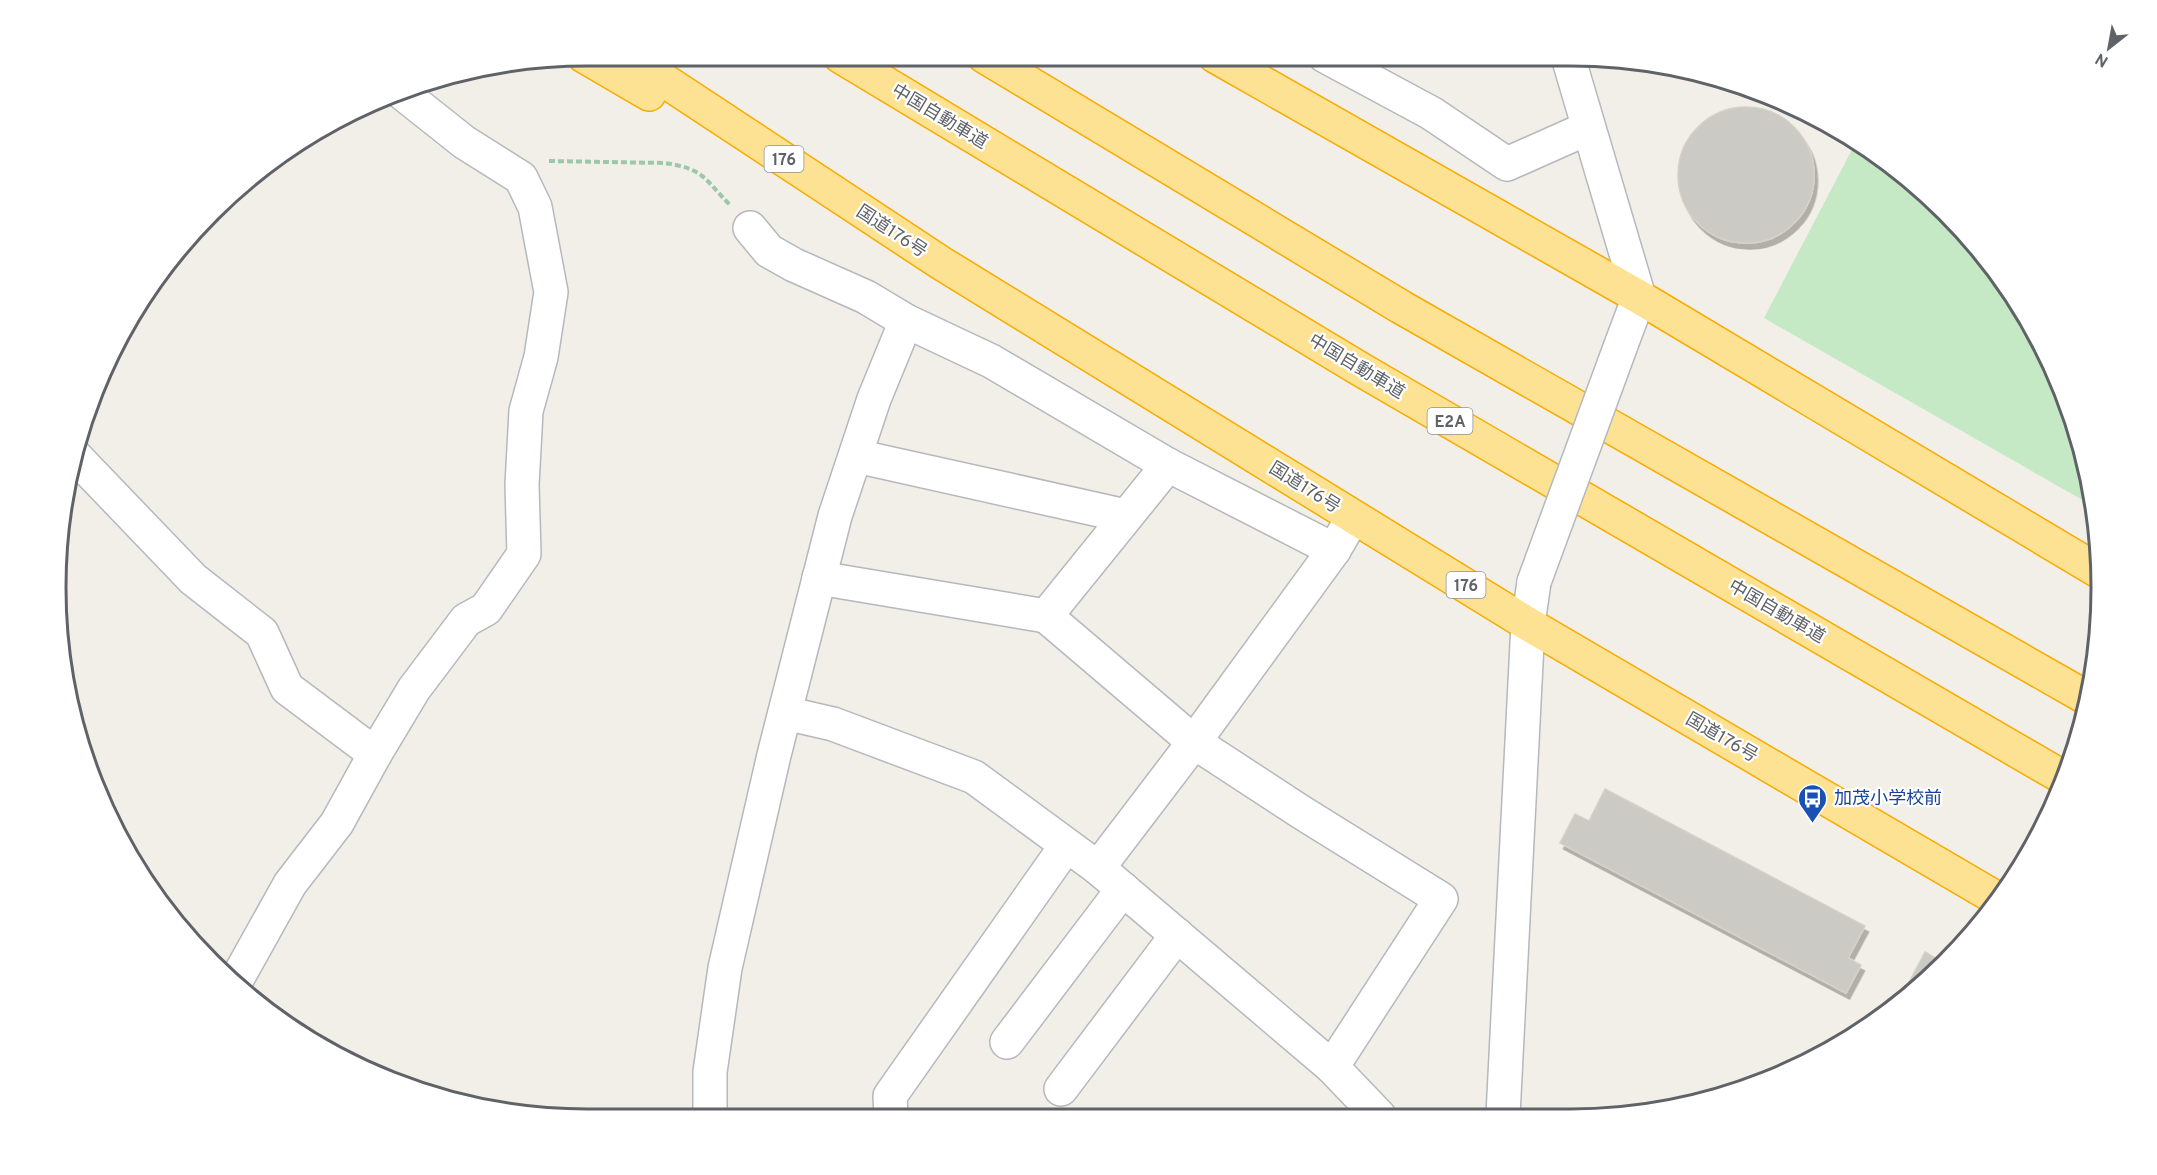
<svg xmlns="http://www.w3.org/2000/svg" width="2157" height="1175" font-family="Overpass,'Noto Sans JP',sans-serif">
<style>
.green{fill:#c5e8c5}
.building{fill:#cccac5;stroke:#d6d1c6;stroke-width:1.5;filter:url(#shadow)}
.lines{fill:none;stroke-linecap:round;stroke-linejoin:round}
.minor-casing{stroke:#b5b8bc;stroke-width:36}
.highway-casing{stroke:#f9ab00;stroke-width:36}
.path{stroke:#9cc7a9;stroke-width:4;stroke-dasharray:6 3;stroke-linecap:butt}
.minor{stroke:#fff;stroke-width:33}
.highway{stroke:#fde293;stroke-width:33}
.minor-bridge-casing{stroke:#b5b8bc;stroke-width:36;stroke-linecap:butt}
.minor-bridge{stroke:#fff;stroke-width:33}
.labels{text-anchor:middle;stroke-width:4.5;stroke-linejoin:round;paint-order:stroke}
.shield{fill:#fff;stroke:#8f9295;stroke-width:1.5}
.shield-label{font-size:16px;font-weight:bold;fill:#5f6368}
.street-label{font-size:18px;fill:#5f6368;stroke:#fff}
.transit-label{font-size:18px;fill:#164399;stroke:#fff;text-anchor:start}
.rim{fill:none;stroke:#5f6368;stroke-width:3}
</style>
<defs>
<filter id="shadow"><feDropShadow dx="3.5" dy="6" stdDeviation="0" flood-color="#0004"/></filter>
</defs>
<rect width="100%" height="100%" fill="#f1efe8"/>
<polygon class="green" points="1856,142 1920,187 1991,263 2046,352 2083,449 2093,506 1764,318"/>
<g class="building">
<circle cx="1746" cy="175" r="68"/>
<polygon points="1605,789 1865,926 1848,958 1861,965 1846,993 1560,843 1575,814 1589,821"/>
<polygon points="1925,952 1946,964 1898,1003"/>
</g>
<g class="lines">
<defs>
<g id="minor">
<polyline points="1325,56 1431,113 1507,164 1588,128"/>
<polyline points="1568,57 1639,297 1621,345"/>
<polyline points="750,228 769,251 794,265 866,297 906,321 991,361 1168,465 1046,616 819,578"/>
<polyline points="73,454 193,579 262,633 287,688 375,754"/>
<polyline points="856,456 1126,516"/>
<polyline points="1168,465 1334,550 1345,531"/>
<polyline points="1046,616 1194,742 1301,812 1441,899 1332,1067"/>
<polyline points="785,713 833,724 974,777 1098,868 1332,1067 1379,1116"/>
<polyline points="1098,868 1194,742 1334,550"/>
<polyline points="237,979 290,884 337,823 375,754 414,689 466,620 486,609 524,554 522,485 526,411 541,357 551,292 535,207 521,178 464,142 401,92"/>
<polyline points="1007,1042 1123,889"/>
<polyline points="1061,1089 1177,935"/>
<polyline points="1503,1115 1528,624 1534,582"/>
<polyline points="891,1117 890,1096 1066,846"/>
<polyline points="710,1118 710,1072 725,968 774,755 835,516 874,399 906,321"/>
</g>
<g id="highway">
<polyline points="584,56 649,94"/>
<polyline points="627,56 941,263 1528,624 1996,898"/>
<polyline points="840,56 1360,369 2064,778"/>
<polyline points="984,56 1401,307 2087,698"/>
<polyline points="1215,56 1639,297 2100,572"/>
</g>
</defs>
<use href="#minor" class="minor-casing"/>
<use href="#highway" class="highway-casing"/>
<path class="path" d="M549,161l116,2c40,6 39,16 65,42"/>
<use href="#minor" class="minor"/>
<use href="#highway" class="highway"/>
<defs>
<polyline id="minor-bridge" points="1534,582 1621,345"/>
</defs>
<use href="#minor-bridge" class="minor-bridge-casing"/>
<use href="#minor-bridge" class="minor-bridge"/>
</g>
<defs>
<symbol id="bus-pin" viewBox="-11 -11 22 30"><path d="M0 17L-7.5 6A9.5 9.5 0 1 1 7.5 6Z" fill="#1a4fb4" stroke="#fff"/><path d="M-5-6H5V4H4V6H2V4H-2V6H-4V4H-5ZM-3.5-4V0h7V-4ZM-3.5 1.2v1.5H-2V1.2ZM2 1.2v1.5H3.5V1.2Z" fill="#fff"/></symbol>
</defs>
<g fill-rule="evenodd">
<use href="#bus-pin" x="1796" y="782" width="33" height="45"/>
</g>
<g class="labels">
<g class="shield">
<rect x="764.5" y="146" width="39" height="26" rx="4.5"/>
<rect x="1427.5" y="408" width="45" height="26" rx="4.5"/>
<rect x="1446.5" y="572" width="39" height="26" rx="4.5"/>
</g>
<g class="shield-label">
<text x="784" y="165">176</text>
<text x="1450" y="427">E2A</text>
<text x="1466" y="591">176</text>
</g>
<g class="street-label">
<text transform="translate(940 116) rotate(31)" y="6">中国自動車道</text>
<text transform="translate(892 231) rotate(33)" y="6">国道176号</text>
<text transform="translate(1357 366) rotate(31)" y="6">中国自動車道</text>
<text transform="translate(1305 487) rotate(32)" y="6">国道176号</text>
<text transform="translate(1777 611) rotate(30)" y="6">中国自動車道</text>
<text transform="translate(1722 737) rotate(30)" y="6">国道176号</text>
</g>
<g class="transit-label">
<text x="1834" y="804">加茂小学校前</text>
</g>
</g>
<path d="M0 0H2157V1175H0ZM587 66H1570A521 521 0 0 1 2091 587V588A521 521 0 0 1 1570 1109H587A521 521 0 0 1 66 588V587A521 521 0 0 1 587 66Z" fill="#fff" fill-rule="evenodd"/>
<path class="rim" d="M587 66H1570A521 521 0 0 1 2091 587V588A521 521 0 0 1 1570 1109H587A521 521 0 0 1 66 588V587A521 521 0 0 1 587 66Z"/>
<g transform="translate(2109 48) rotate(211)" stroke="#ffffff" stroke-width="4.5" paint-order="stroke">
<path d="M0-4.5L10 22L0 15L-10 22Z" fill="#5f6368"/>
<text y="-9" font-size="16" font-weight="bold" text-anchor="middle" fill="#5f6368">N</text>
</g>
</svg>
